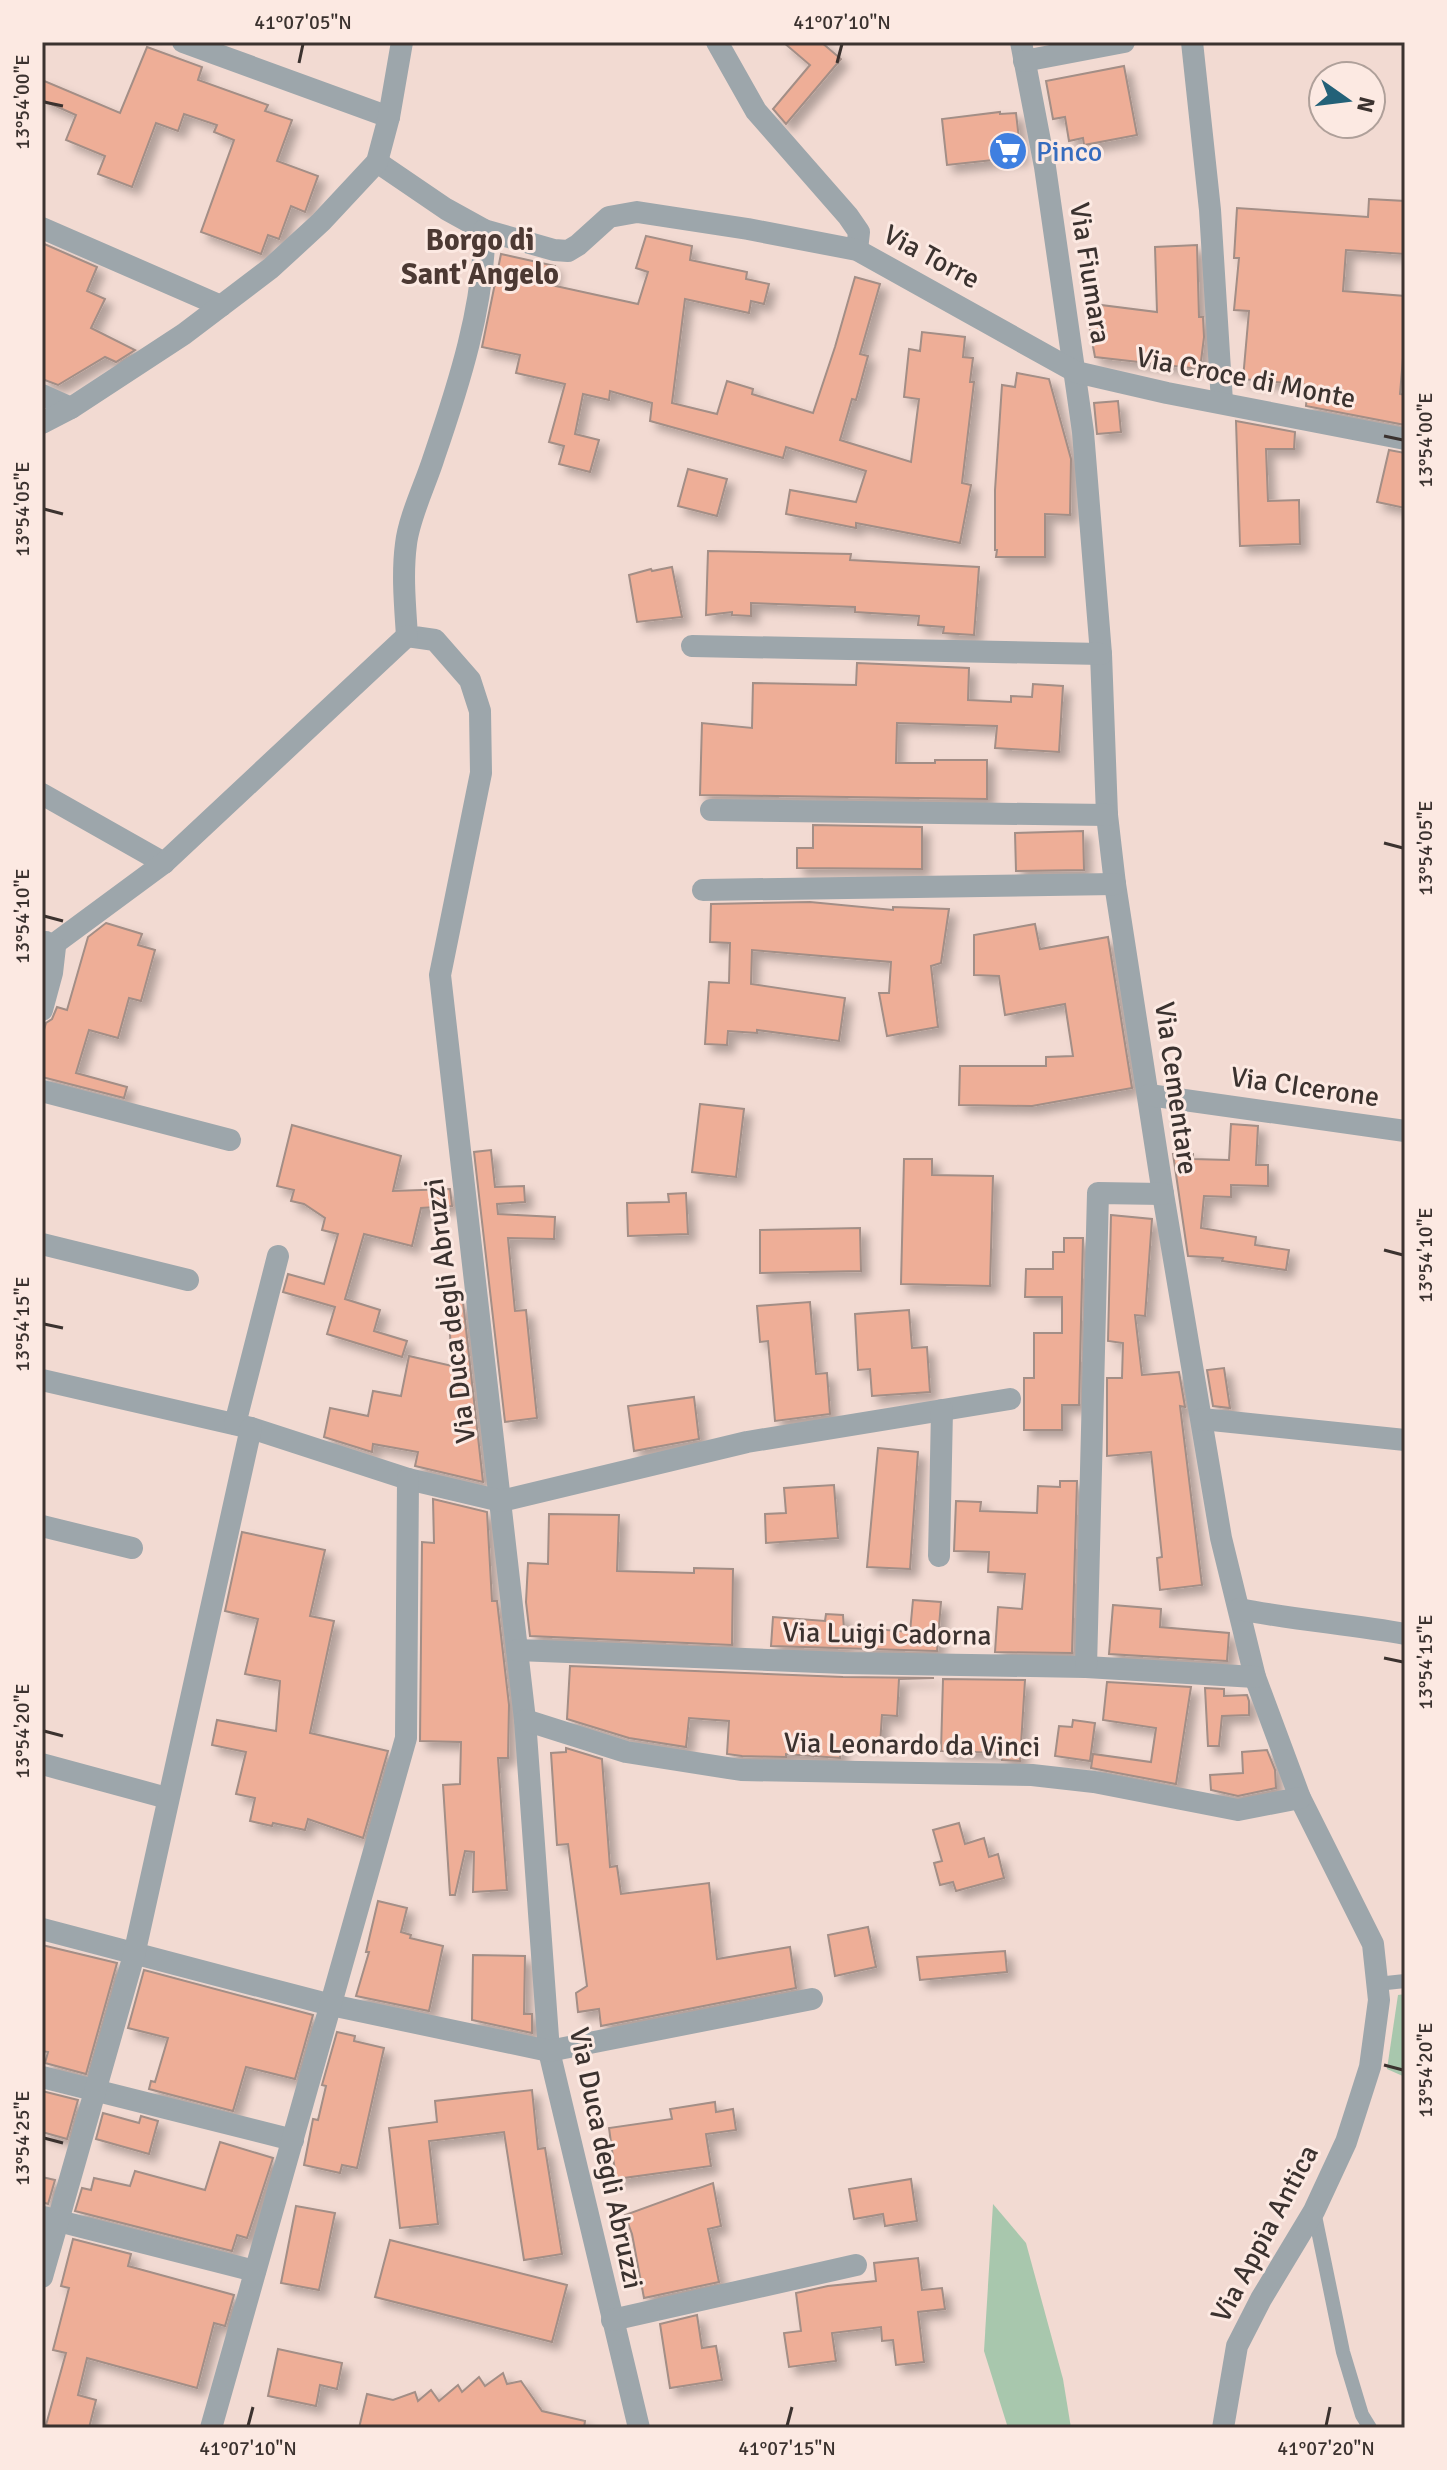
<svg xmlns="http://www.w3.org/2000/svg" width="1447" height="2470" font-family="Signika,sans-serif">
<style>
.green{fill:#a8c7ad}
.building{fill:#eeae97;stroke:#a38e86;stroke-width:2;filter:url(#shadow)}
.lines{fill:none;stroke-linecap:round;stroke-linejoin:round}
.service{stroke:#9da6ab;stroke-width:14}
.minor{stroke:#9da6ab;stroke-width:22}
.ticks{fill:none;stroke:#3b322f;stroke-width:3}
.labels{text-anchor:middle;stroke-width:6;stroke-linejoin:round;paint-order:stroke}
.shop-label{font-size:28px;fill:#366cbe;stroke:#fce9e2;text-anchor:start}
.street-label{font-size:28px;fill:#3b322f;stroke:#fce9e2}
.neighbourhood-label{font-size:30px;font-weight:bold;fill:#4c3933;stroke:#fce9e2}
.neatline{fill:none;stroke:#3b322f;stroke-width:3}
.ticks-label{font-size:20px;text-anchor:middle;fill:#3b322f}
</style>
<defs>
<filter id="shadow"><feDropShadow dx="7" dy="7" stdDeviation="4" flood-color="#0004"/></filter>
</defs>
<rect width="100%" height="100%" fill="#f2dad2"/>
<g class="green">
<polygon points="1405,1994 1405,2077 1387,2069 1398,1995"/>
<polygon points="993,2204 1026,2243 1063,2379 1071,2428 1008,2428 984,2351"/>
</g>
<g class="building">
<polygon points="783,42 821,42 841,59 786,124 773,109 810,65"/>
<polygon points="147,47 202,67 198,80 268,105 265,111 292,120 277,161 318,176 305,212 291,206 279,239 268,235 261,254 201,232 234,140 214,132 217,125 184,114 178,131 156,123 132,187 98,174 105,156 66,140 76,115 42,100 42,80 120,113"/>
<polygon points="1124,66 1137,135 1084,145 1083,138 1069,141 1065,117 1053,119 1046,81"/>
<polygon points="1000,112 1000,114 1016,113 1021,157 947,165 942,119"/>
<polygon points="1369,199 1405,201 1405,254 1346,250 1343,291 1405,296 1405,334 1400,394 1405,395 1405,425 1306,406 1308,385 1243,379 1249,311 1234,310 1239,258 1234,258 1237,208 1368,217"/>
<polygon points="646,236 692,246 690,260 747,272 746,279 769,284 764,304 751,301 749,313 685,299 672,403 717,414 727,381 753,389 752,394 813,413 835,347 855,277 880,284 860,354 868,356 856,400 852,399 840,440 911,462 919,399 904,397 909,349 920,351 922,332 965,337 963,357 973,358 970,382 974,382 962,483 971,485 960,543 856,523 856,528 786,514 790,490 856,502 866,471 786,447 783,458 650,421 652,403 610,391 609,400 583,394 575,434 599,440 590,472 559,464 564,446 549,442 565,384 516,373 520,355 482,347 501,254 555,266 551,285 638,304 648,272 636,268"/>
<polygon points="42,243 97,267 87,291 105,299 91,328 135,350 116,362 105,357 58,385 42,379"/>
<polygon points="1197,245 1199,317 1203,317 1204,337 1200,369 1095,357 1085,303 1157,312 1155,247"/>
<polygon points="1017,373 1049,379 1071,459 1070,515 1045,514 1045,557 996,557 997,550 995,550 995,490 1002,385 1015,387"/>
<polygon points="1118,401 1121,432 1097,434 1094,403"/>
<polygon points="1236,421 1295,432 1294,449 1266,449 1268,501 1299,500 1300,544 1240,546"/>
<polygon points="1389,450 1405,453 1405,508 1377,502"/>
<polygon points="688,469 727,479 717,516 678,506"/>
<polygon points="708,551 851,554 850,560 979,567 974,635 943,633 944,627 918,625 919,616 855,612 855,607 751,603 751,616 732,615 732,612 706,615"/>
<polygon points="672,567 682,617 637,622 629,575 651,569 652,571"/>
<polygon points="857,663 969,668 968,700 1011,702 1011,696 1032,697 1033,684 1063,686 1059,752 995,748 997,726 897,723 896,763 935,763 935,760 987,760 987,799 700,795 702,723 752,728 753,683 856,685"/>
<polygon points="813,825 922,827 922,869 797,868 797,848 813,848"/>
<polygon points="1083,831 1084,870 1016,871 1015,833"/>
<polygon points="810,902 893,910 893,907 949,909 941,963 931,966 938,1027 887,1036 879,993 889,993 891,962 752,950 751,984 845,998 839,1041 757,1030 757,1033 728,1031 727,1045 705,1044 709,982 729,983 730,943 710,942 711,904"/>
<polygon points="106,923 142,934 138,945 155,950 141,1001 129,998 118,1038 89,1030 76,1073 127,1087 124,1098 42,1077 42,1036 46,1023 52,1019 57,1007 67,1010 88,937"/>
<polygon points="1035,924 1040,949 1108,937 1132,1088 1032,1106 959,1105 960,1066 1046,1066 1046,1057 1073,1056 1065,1004 1005,1015 999,976 974,975 974,935"/>
<polygon points="700,1104 744,1109 736,1177 692,1172"/>
<polygon points="1231,1124 1258,1126 1256,1165 1268,1165 1268,1186 1231,1185 1231,1197 1204,1196 1201,1228 1256,1237 1255,1245 1289,1250 1286,1270 1222,1261 1223,1258 1188,1256 1173,1154 1193,1154 1193,1159 1229,1160"/>
<polygon points="292,1125 401,1156 393,1191 450,1189 452,1206 421,1208 412,1246 364,1234 345,1299 380,1310 374,1331 407,1341 402,1357 327,1334 335,1307 283,1292 288,1274 324,1284 338,1234 322,1230 325,1218 304,1204 291,1201 294,1190 277,1186"/>
<polygon points="491,1150 495,1187 524,1186 525,1202 497,1204 498,1214 555,1217 554,1239 508,1238 515,1311 526,1310 537,1418 505,1422 474,1152"/>
<polygon points="904,1159 932,1159 932,1175 993,1176 990,1286 901,1284"/>
<polygon points="686,1193 688,1234 628,1236 627,1203 669,1202 668,1194"/>
<polygon points="1111,1215 1152,1219 1145,1316 1135,1315 1142,1375 1179,1372 1185,1407 1180,1406 1202,1585 1160,1590 1157,1558 1162,1557 1151,1452 1107,1456 1107,1378 1122,1378 1123,1343 1108,1341"/>
<polygon points="860,1228 861,1271 760,1273 760,1230"/>
<polygon points="1064,1238 1083,1238 1079,1405 1062,1405 1062,1430 1024,1430 1024,1378 1034,1378 1034,1333 1062,1333 1062,1297 1025,1297 1026,1269 1053,1269 1053,1252 1064,1252"/>
<polygon points="448,1302 463,1302 483,1482 415,1466 418,1452 373,1444 372,1452 324,1437 330,1408 368,1416 373,1391 401,1396 409,1356 452,1366"/>
<polygon points="810,1302 816,1374 827,1373 830,1414 775,1421 768,1341 760,1342 757,1306"/>
<polygon points="909,1310 912,1348 927,1347 930,1392 872,1396 870,1369 858,1370 855,1314"/>
<polygon points="1224,1368 1230,1408 1213,1406 1207,1370"/>
<polygon points="694,1397 699,1439 634,1451 628,1406"/>
<polygon points="878,1448 918,1452 910,1569 867,1567"/>
<polygon points="1060,1481 1077,1481 1072,1653 995,1652 998,1607 1022,1609 1025,1574 988,1572 989,1552 954,1551 956,1501 981,1502 980,1511 1037,1513 1038,1486 1060,1487"/>
<polygon points="834,1485 838,1538 766,1543 765,1514 786,1513 784,1488"/>
<polygon points="433,1499 487,1512 492,1601 497,1601 509,1705 508,1758 498,1758 507,1890 473,1892 474,1852 465,1851 455,1895 450,1895 443,1785 460,1784 461,1742 420,1741 422,1542 434,1543"/>
<polygon points="549,1514 619,1515 617,1571 694,1573 694,1568 733,1569 732,1645 530,1636 526,1602 528,1563 548,1564"/>
<polygon points="242,1532 325,1550 310,1616 334,1621 310,1733 388,1751 363,1838 308,1819 305,1830 273,1823 272,1826 250,1821 255,1798 236,1794 246,1752 212,1745 217,1720 276,1731 280,1681 245,1674 258,1619 225,1611"/>
<polygon points="913,1600 941,1602 937,1651 771,1646 773,1617 825,1621 826,1614 843,1615 845,1643 860,1643 862,1628 910,1632"/>
<polygon points="1113,1605 1161,1609 1160,1627 1229,1633 1227,1661 1109,1654"/>
<polygon points="570,1666 843,1677 934,1678 899,1679 897,1716 882,1715 880,1745 841,1743 840,1758 786,1754 786,1757 742,1756 727,1754 729,1721 689,1718 686,1747 629,1738 567,1719"/>
<polygon points="943,1679 1025,1680 1020,1761 1002,1760 1002,1753 941,1751"/>
<polygon points="1107,1682 1191,1687 1176,1784 1091,1768 1093,1754 1151,1762 1156,1728 1103,1720"/>
<polygon points="1205,1688 1224,1689 1224,1696 1247,1695 1249,1701 1249,1715 1222,1716 1219,1746 1208,1746"/>
<polygon points="1073,1720 1095,1723 1090,1761 1055,1756 1059,1726 1072,1727"/>
<polygon points="566,1748 602,1759 610,1867 617,1866 621,1894 709,1883 717,1959 790,1947 796,1988 601,2026 599,2009 578,2012 576,1993 587,1986 568,1844 557,1845 551,1753 566,1752"/>
<polygon points="1267,1750 1275,1770 1276,1788 1238,1796 1211,1790 1210,1775 1243,1773 1242,1752"/>
<polygon points="959,1823 965,1844 984,1838 989,1857 998,1854 1004,1878 956,1891 953,1882 940,1885 934,1863 942,1861 933,1830"/>
<polygon points="378,1901 407,1908 401,1932 411,1935 410,1938 443,1946 429,2011 356,1996 369,1952 366,1952"/>
<polygon points="868,1927 876,1967 835,1976 828,1935"/>
<polygon points="42,1945 117,1963 86,2074 45,2063 48,2052 42,2051"/>
<polygon points="1005,1951 1007,1972 920,1980 917,1957"/>
<polygon points="473,1955 525,1956 524,2014 532,2014 532,2033 472,2020"/>
<polygon points="144,1970 313,2015 295,2079 246,2067 233,2111 149,2089 151,2081 155,2082 168,2038 128,2028"/>
<polygon points="337,2032 355,2036 354,2041 384,2048 357,2168 342,2165 340,2173 304,2165 313,2119 318,2120 326,2086 322,2085"/>
<polygon points="532,2090 538,2149 545,2148 562,2254 524,2260 504,2132 429,2141 438,2224 400,2228 389,2128 437,2122 435,2101"/>
<polygon points="42,2091 78,2100 67,2139 42,2132"/>
<polygon points="715,2102 716,2112 733,2109 736,2130 706,2134 711,2166 616,2179 609,2128 672,2119 670,2109"/>
<polygon points="103,2113 139,2123 141,2116 158,2121 149,2154 96,2139"/>
<polygon points="220,2142 273,2158 247,2238 237,2235 232,2251 75,2211 82,2188 91,2190 94,2178 130,2186 135,2171 205,2190"/>
<polygon points="42,2177 55,2180 48,2204 42,2202"/>
<polygon points="911,2179 917,2221 885,2226 883,2214 854,2219 849,2189"/>
<polygon points="713,2183 721,2226 708,2229 719,2282 644,2298 632,2234 625,2215"/>
<polygon points="296,2206 335,2213 319,2290 281,2283"/>
<polygon points="73,2239 131,2254 128,2266 234,2295 225,2326 214,2323 197,2388 87,2358 78,2395 96,2400 89,2428 57,2428 46,2425 66,2353 53,2350 69,2288 61,2286"/>
<polygon points="390,2240 567,2285 552,2342 375,2297"/>
<polygon points="918,2258 922,2290 942,2288 945,2309 918,2312 924,2362 896,2365 893,2340 882,2341 881,2327 832,2333 836,2361 789,2367 784,2333 801,2331 796,2293 828,2286 876,2281 874,2263"/>
<polygon points="697,2315 702,2348 716,2346 722,2380 670,2388 660,2324"/>
<polygon points="278,2349 342,2363 337,2389 320,2385 316,2406 268,2396"/>
<polygon points="503,2373 507,2384 521,2381 542,2411 585,2421 584,2428 359,2428 367,2394 393,2400 415,2392 418,2401 431,2390 439,2401 458,2385 462,2392 479,2377 485,2386"/>
</g>
<g class="lines">
<g class="service">
<polyline points="1377,1984 1405,1981"/>
<polyline points="1314,2211 1343,2352 1362,2415 1370,2428"/>
</g>
<g class="minor">
<polyline points="183,42 389,117"/>
<polyline points="717,42 756,111 848,216 859,232 857,250"/>
<polyline points="1021,42 1045,167 1083,432 1101,654 1107,815 1115,884 1163,1194 1221,1538 1255,1677 1300,1798 1373,1944 1379,2000 1370,2067 1346,2142 1314,2211 1261,2299 1237,2346 1223,2428"/>
<polyline points="1192,42 1210,210 1222,402"/>
<polyline points="1024,61 1124,42"/>
<polyline points="377,162 446,209 484,230 554,250 568,251 578,245 609,217 637,212 748,229 857,250 1076,372 1167,393 1405,439"/>
<polyline points="42,228 221,306"/>
<path d="M484,230c1,74 -26,157 -50,227 -8,26 -25,60 -28,87 -4,30 -1,61 1,92l28,4 35,40 10,31 1,62 -41,202 85,745 24,331 90,377"/>
<polyline points="42,395 71,408"/>
<polyline points="42,423 71,408 184,334 271,268 321,222 377,162 389,117 402,42"/>
<polyline points="692,646 1101,654"/>
<polyline points="42,794 164,863"/>
<polyline points="711,810 1107,815"/>
<polyline points="703,890 1115,884"/>
<polyline points="42,953 164,863 407,636"/>
<polyline points="42,1010 52,973 55,947 46,942"/>
<polyline points="42,1091 230,1140"/>
<polyline points="1149,1095 1405,1131"/>
<polyline points="42,1244 188,1280"/>
<polyline points="42,1380 251,1428 408,1479 501,1501 747,1442 1010,1399"/>
<polyline points="1202,1419 1405,1440"/>
<polyline points="235,1424 278,1256"/>
<polyline points="42,1526 132,1548"/>
<polyline points="939,1556 942,1410"/>
<path d="M1239,1609c55,11 111,15 166,25"/>
<polyline points="517,1650 844,1663 1086,1667 1255,1677"/>
<polyline points="1086,1667 1098,1193 1163,1194"/>
<polyline points="525,1720 626,1752 741,1770 1032,1775 1094,1782 1238,1810 1300,1798"/>
<polyline points="42,1764 167,1798"/>
<polyline points="42,1929 331,2005 549,2051 812,1999"/>
<polyline points="42,2077 293,2140"/>
<polyline points="43,2217 255,2271"/>
<polyline points="42,2277 134,1955 251,1428"/>
<polyline points="612,2320 856,2265"/>
<polyline points="211,2428 406,1738 408,1479"/>
</g>
</g>
<path class="ticks" d="M299,63l4,-19M837,63l5,-19M44,102l19,4M1384,436l19,4M44,509l19,5M1384,843l19,5M44,916l19,5M1384,1250l19,5M44,1324l19,4M1384,1658l19,4M44,1731l19,5M1384,2065l19,5M44,2138l19,5M248,2426l5,-19M787,2426l5,-19M1326,2426l4,-19"/>
<defs>
<symbol id="supermarket-disc" viewBox="-11 -11 22 22"><circle r="9.5" fill="#3f7fe0" stroke="#fce9e2"/><path d="M-6-5.5h2.5l.6 2H6L4.5 2H-2.5L-4.4-4H-6ZM-1.5 3.2a1.3 1.3 0 1 0 .1 0ZM3 3.2a1.3 1.3 0 1 0 .1 0Z" fill="#fff"/></symbol>
</defs>
<g fill-rule="evenodd">
<use href="#supermarket-disc" x="986" y="129" width="44" height="44"/>
</g>
<g class="labels">
<g class="shop-label">
<text x="1036" y="161">Pinco</text>
</g>
<g class="street-label">
<text transform="translate(932 256) rotate(28)" y="10">Via Torre</text>
<text transform="translate(1091 273) rotate(81)" y="10">Via Fiumara</text>
<text transform="translate(1246 377) rotate(11)" y="10">Via Croce di Monte</text>
<text transform="translate(1305 1086) rotate(8)" y="10">Via CIcerone</text>
<text transform="translate(1177 1088) rotate(82)" y="10">Via Cementare</text>
<text transform="translate(449 1311) rotate(-97)" y="10">Via Duca degli Abruzzi</text>
<text transform="translate(887 1633) rotate(1)" y="10">Via Luigi Cadorna</text>
<text transform="translate(912 1744) rotate(1)" y="10">Via Leonardo da Vinci</text>
<text transform="translate(607 2158) rotate(78)" y="10">Via Duca degli Abruzzi</text>
<text transform="translate(1264 2233) rotate(-62)" y="10">Via Appia Antica</text>
</g>
<g class="neighbourhood-label">
<text x="480" y="250">Borgo di<tspan x="480" dy="34">Sant'Angelo</tspan></text>
</g>
</g>
<rect width="1447" height="2470" fill="none" stroke="#fce9e2" stroke-width="88"/>
<g transform="translate(1347 100) rotate(104)"><circle r="38" fill="#fce9e2" stroke="#afa09a" stroke-width="2"/>
<path d="M0-6L14 30L0 20L-14 30Z" fill="#236178"/>
<text y="-12" font-size="22" font-weight="bold" text-anchor="middle" fill="#3b322f">N</text>
</g>
<rect x="44" y="44" width="1359" height="2382" class="neatline"/>
<g class="ticks-label">
<text x="303" y="29">41°07'05"N</text>
<text x="842" y="29">41°07'10"N</text>
<text transform="translate(22 102) rotate(-90)" y="7">13°54'00"E</text>
<text transform="translate(1425 440) rotate(-90)" y="7">13°54'00"E</text>
<text transform="translate(22 509) rotate(-90)" y="7">13°54'05"E</text>
<text transform="translate(1425 848) rotate(-90)" y="7">13°54'05"E</text>
<text transform="translate(22 916) rotate(-90)" y="7">13°54'10"E</text>
<text transform="translate(1425 1255) rotate(-90)" y="7">13°54'10"E</text>
<text transform="translate(22 1324) rotate(-90)" y="7">13°54'15"E</text>
<text transform="translate(1425 1662) rotate(-90)" y="7">13°54'15"E</text>
<text transform="translate(22 1731) rotate(-90)" y="7">13°54'20"E</text>
<text transform="translate(1425 2070) rotate(-90)" y="7">13°54'20"E</text>
<text transform="translate(22 2138) rotate(-90)" y="7">13°54'25"E</text>
<text x="248" y="2455">41°07'10"N</text>
<text x="787" y="2455">41°07'15"N</text>
<text x="1326" y="2455">41°07'20"N</text>
</g>
</svg>
